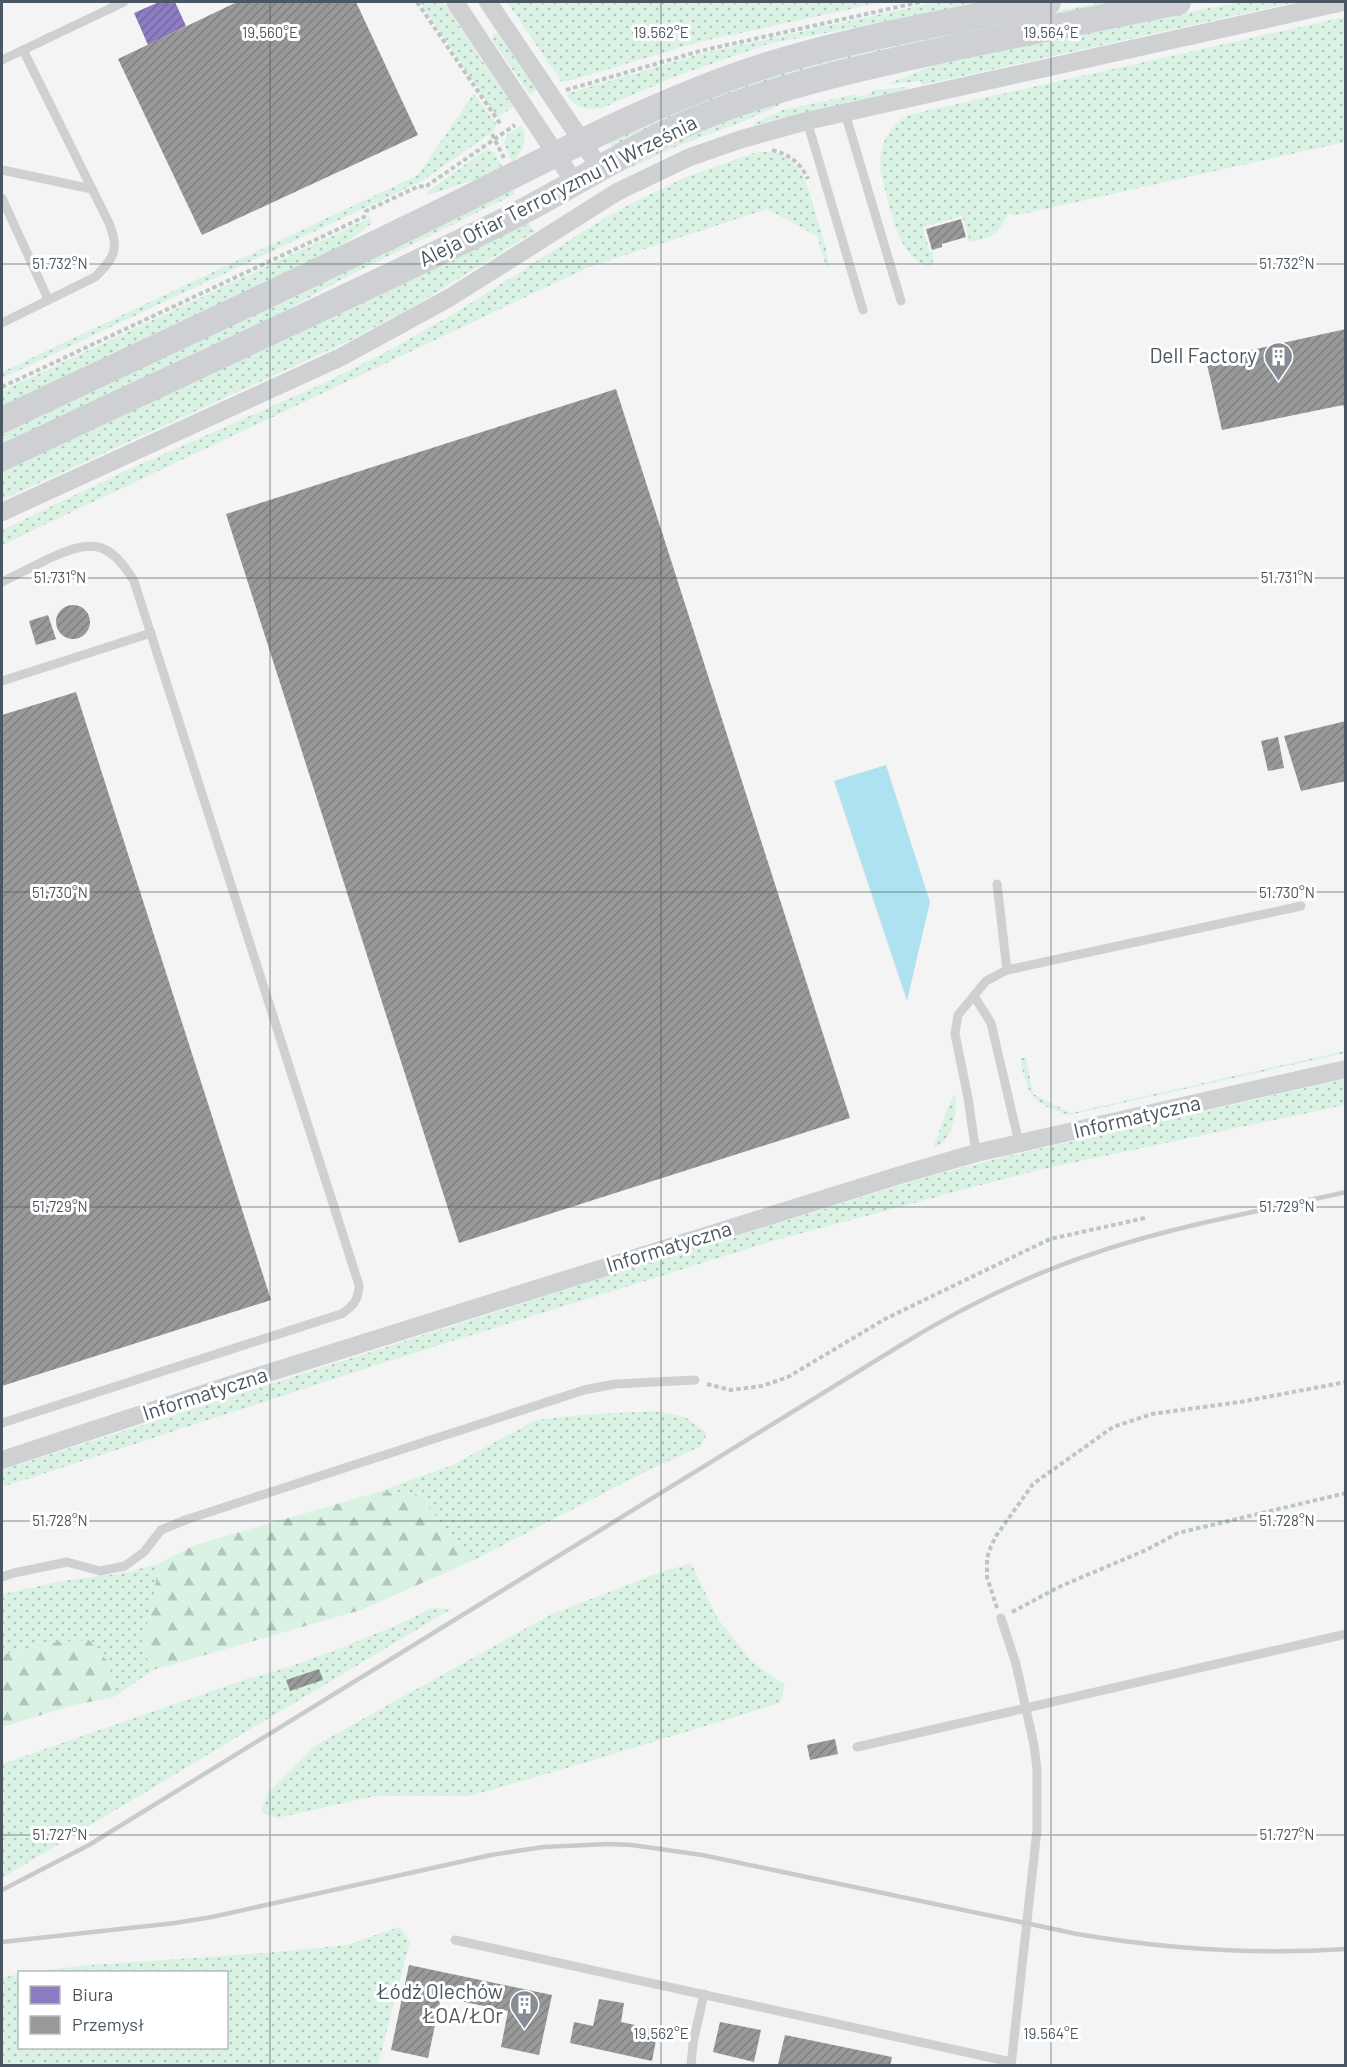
<svg xmlns="http://www.w3.org/2000/svg" width="1347" height="2067" font-family="Barlow,sans-serif">
<style>
.grass{fill:url(#grass-dots)}
.forest{fill:url(#forest-firs)}
.water{fill:#aee2f0}
.offices{fill:url(#offices-hatch)}
.industry{fill:url(#industry-hatch)}
.lines{fill:none;stroke-linecap:round;stroke-linejoin:round}
.path{stroke:#bcc7c4;stroke-width:4;stroke-dasharray:4.5 3;stroke-linecap:butt}
.lane{stroke:#ced0d2;stroke-width:9}
.street{stroke:#ced0d2;stroke-width:18}
.secondary{stroke:#ced0d4;stroke-width:26}
.rail{stroke:#c9cacc;stroke-width:4.5}
.ticks{fill:none;stroke:#4a5661;stroke-width:1.5;stroke-opacity:0.45}
.labels{text-anchor:middle;stroke-width:6;stroke-linejoin:round;paint-order:stroke}
.street-label{font-size:21px;fill:#4a5661;stroke:#fff}
.poi-label{font-size:21px;fill:#4a5661;stroke:#fff;text-anchor:end}
.ticks-label{font-size:15px;text-anchor:middle;fill:#4a5661;stroke:#fff;stroke-width:6;stroke-linejoin:round;paint-order:stroke}
</style>
<defs>
<pattern id="grass-dots" width="8" height="8" patternUnits="userSpaceOnUse" patternTransform="scale(1.5)"><rect width="8" height="8" fill="#d9f2e3"/><path d="M2 2h.1M6 6h.1" fill="none" stroke="#b2c7bb" stroke-width="1.8" stroke-linecap="round"/></pattern>
<pattern id="forest-firs" width="22" height="20" patternUnits="userSpaceOnUse" patternTransform="scale(1.5)"><rect width="22" height="20" fill="#d9f2e3"/><path d="M5 1l3.5 6h-7zM16 11l3.5 6h-7z" fill="#b2c7bb"/></pattern>
<pattern id="offices-hatch" width="6" height="6" patternUnits="userSpaceOnUse" patternTransform="scale(1.5)"><rect width="6" height="6" fill="#8e7cc3"/><path d="M-1 1l2-2M0 6l6-6M5 7l2-2" fill="none" stroke="#7668a2"/></pattern>
<pattern id="industry-hatch" width="6" height="6" patternUnits="userSpaceOnUse" patternTransform="scale(1.5)"><rect width="6" height="6" fill="#999"/><path d="M-1 1l2-2M0 6l6-6M5 7l2-2" fill="none" stroke="#7f8080"/></pattern>
</defs>
<rect width="100%" height="100%" fill="#f4f4f4"/>
<g class="grass">
<polygon points="420,2 443,2 513,107 499,116 496,115"/>
<polygon points="507,2 883,2 699,42 565,82 561,81"/>
<path d="M936,2h50l-218,42 -89,31 -77,33c-14,3 -28,-1 -36,-14l134,-40z"/>
<polygon points="1102,2 1131,2 633,135 613,146 609,144 609,142 732,88 827,59"/>
<polygon points="1240,2 1296,2 922,85 921,81 888,84 939,63"/>
<path d="M1345,17v125l-331,74 -5,-3c-14,23 -12,23 -39,29l-3,-3 2,-1 -7,-22 -39,11 7,26 3,-1v12l-2,2c-33,-1 -43,-68 -50,-93 -3,-26 5,-44 27,-58z"/>
<polygon points="494,33 497,33 500,37 536,90 530,95 494,42 492,38"/>
<polygon points="908,87 908,89 890,93 754,125 754,123 783,110 856,94 857,97 872,93 872,90"/>
<polygon points="474,93 496,124 495,130 422,181 2,378 2,372 418,175"/>
<path d="M780,103v2l-43,19 -60,22 -58,27c49,-33 105,-51 161,-70z"/>
<path d="M522,125c6,14 1,27 -10,37l-8,-19 4,-9z"/>
<polygon points="487,149 494,152 503,168 477,179 428,195 427,192"/>
<path d="M761,152c42,-2 48,38 57,69 4,15 10,30 11,46l-3,-1 -9,-30 -50,-27 -178,58 -587,278v-15l121,-58 197,-87 72,-36 68,-39 135,-86 35,-20 56,-27 68,-24z"/>
<polygon points="512,188 515,194 348,276 256,327 2,447 2,432"/>
<polygon points="370,218 372,223 339,248 2,407 2,391"/>
<path d="M529,223l3,6 4,2 -125,77 -62,33 -347,159v-28c175,-83 353,-163 527,-249z"/>
<path d="M1345,1051v2l-276,62c-38,-12 -41,-19 -49,-56l6,-2 7,37 38,19z"/>
<polygon points="1345,1079 1345,1105 1038,1170 776,1240 411,1354 2,1487 2,1470 605,1277 927,1177 1008,1156"/>
<path d="M953,1095h2c3,17 -2,46 -22,53z"/>
<polygon points="655,1411 685,1417 707,1433 701,1446 647,1471 472,1561 434,1514 415,1494 378,1492 453,1465 536,1420 582,1415"/>
<polygon points="691,1563 718,1619 753,1663 785,1685 780,1703 594,1760 470,1796 375,1796 277,1818 261,1812 268,1793 316,1745 550,1615 653,1575"/>
<polygon points="158,1564 153,1603 141,1646 153,1670 114,1697 109,1663 57,1642 2,1655 2,1594 63,1581 124,1573"/>
<path d="M431,1608l20,1 -449,269v-114l244,-85c31,-7 62,-19 92,-30 32,-13 63,-24 93,-41z"/>
<polygon points="399,1927 410,1941 378,2065 2,2065 2,1978 19,1974 20,2048 226,2048 226,1972 26,1972 92,1965 266,1953 347,1945"/>
</g>
<g class="forest">
<polygon points="378,1492 415,1493 434,1514 472,1561 361,1610 153,1670 141,1646 153,1603 158,1564 195,1545"/>
<polygon points="89,1640 109,1663 114,1697 74,1705 2,1727 2,1655 57,1642"/>
</g>
<polygon class="water" points="886,765 930,902 907,1001 834,781"/>
<polygon class="offices" points="159,2 175,2 186,26 148,45 134,13"/>
<g class="industry">
<polygon points="237,2 356,2 418,135 202,235 118,59"/>
<polygon points="961,219 966,237 942,244 942,247 932,250 926,229"/>
<polygon points="1346,329 1346,412 1343,405 1222,430 1206,360"/>
<polygon points="616,389 850,1118 459,1243 226,514"/>
<circle cx="73" cy="622" r="17"/>
<polygon points="48,615 56,639 36,645 29,621"/>
<polygon points="76,692 271,1300 2,1386 2,715"/>
<polygon points="1346,721 1346,781 1301,791 1284,736"/>
<polygon points="1278,737 1284,768 1268,771 1261,741"/>
<polygon points="319,1669 323,1680 290,1691 286,1680"/>
<polygon points="835,1739 838,1754 810,1760 807,1745"/>
<polygon points="409,1965 552,1995 539,2055 501,2047 508,2011 441,1997 428,2058 391,2050"/>
<polygon points="599,1999 624,2003 621,2022 658,2030 652,2061 570,2043 574,2022 593,2026"/>
<polygon points="720,2022 761,2030 754,2062 713,2052"/>
<polygon points="785,2035 892,2057 890,2066 778,2064"/>
</g>
<g class="lines">
<g class="path">
<polyline points="417,2 501,125"/>
<polyline points="566,90 700,51 920,2"/>
<polyline points="492,134 504,158"/>
<path d="M772,150c18,5 28,12 36,29"/>
<polyline points="2,387 364,217 366,211 419,186 425,187 515,125"/>
<polyline points="707,1384 731,1390 762,1386 788,1377 885,1319 1050,1239 1145,1218"/>
<polyline points="997,1608 987,1577 987,1558 991,1546 996,1536 1033,1484 1113,1427 1152,1414 1240,1402 1346,1382"/>
<polyline points="1012,1612 1061,1586 1146,1550 1178,1533 1346,1493"/>
</g>
<g class="lane">
<polyline points="2,60 124,2"/>
<polyline points="845,113 901,301"/>
<polyline points="807,121 863,310"/>
<polyline points="2,170 92,189"/>
<polyline points="2,198 48,299"/>
<path d="M2,323l93,-46c19,-19 25,-27 14,-54l-86,-173"/>
<path d="M2,582c15,-8 31,-15 46,-23 42,-19 60,-21 86,22l225,704c0,14 -6,22 -18,29l-339,109"/>
<polyline points="2,681 151,633"/>
<polyline points="997,884 1007,970"/>
<polyline points="974,996 991,1023 1019,1143"/>
<polyline points="976,1153 968,1098 955,1034 958,1015 986,981 1007,970 1301,906"/>
<polyline points="2,1577 14,1573 67,1562 100,1571 125,1566 144,1552 161,1530 185,1520 584,1390 615,1384 695,1380"/>
<polyline points="1001,1618 1016,1664 1034,1745 1037,1769 1037,1830 1011,2066"/>
<polyline points="857,1747 1346,1634"/>
<polyline points="455,1940 1011,2062"/>
<polyline points="691,2066 693,2043 704,1994"/>
</g>
<g class="street">
<polyline points="455,2 575,183"/>
<polyline points="488,2 600,168"/>
<polyline points="2,512 341,357 449,298 617,192 690,157 742,139 807,121 1343,2"/>
<polyline points="2,1460 236,1383 900,1175 976,1153 1346,1069"/>
</g>
<g class="secondary">
<path d="M2,420c142,-67 285,-133 426,-202 104,-51 206,-107 315,-145 99,-34 203,-50 305,-71"/>
<path d="M2,458c165,-78 332,-154 496,-234 71,-34 136,-81 209,-109 84,-33 171,-51 259,-70 71,-14 142,-29 212,-43"/>
</g>
<g class="rail">
<path d="M2,1890l87,-45 812,-500c65,-40 133,-73 206,-96 77,-25 159,-39 239,-57"/>
<path d="M2,1942l173,-19 37,-6 279,-62 52,-8 66,-3 23,1 70,10 375,79c89,15 179,21 269,15"/>
</g>
</g>
<path class="ticks" d="M270,2v2064M661,2v2064M1051,2v2064M2,264h1344M2,578h1344M2,892h1344M2,1207h1344M2,1521h1344M2,1835h1344"/>
<defs>
<symbol id="building-pin" viewBox="-11 -11 22 30"><path d="M0 17L-7.5 6A9.5 9.5 0 1 1 7.5 6Z" fill="#868d94" stroke="#fff"/><path d="M-4-6H4V6H1V3H-1V6H-4ZM-2.5-4.3h1.7v1.8h-1.7ZM.8-4.3h1.7v1.8H.8ZM-2.5-1h1.7V.8h-1.7ZM.8-1h1.7V.8H.8Z" fill="#fff"/></symbol>
</defs>
<g fill-rule="evenodd">
<use href="#building-pin" x="1262" y="340" width="33" height="45"/>
<use href="#building-pin" x="508" y="1988" width="33" height="45"/>
</g>
<g class="labels">
<g class="street-label">
<text transform="translate(558 191) rotate(-27)" y="7">Aleja Ofiar Terroryzmu 11 Września</text>
<text transform="translate(1137 1117) rotate(-13)" y="7">Informatyczna</text>
<text transform="translate(669 1247) rotate(-17)" y="7">Informatyczna</text>
<text transform="translate(205 1394) rotate(-18)" y="7">Informatyczna</text>
</g>
<g class="poi-label">
<text x="1257" y="363">Dell Factory</text>
<text x="503" y="1999">Łódź Olechów<tspan x="503" dy="24">ŁOA/ŁOr</tspan></text>
</g>
</g>
<g class="ticks-label">
<text x="270" y="38">19.560°E</text>
<text x="661" y="38">19.562°E</text>
<text x="1051" y="38">19.564°E</text>
<text x="60" y="269">51.732°N</text>
<text x="1287" y="269">51.732°N</text>
<text x="60" y="583">51.731°N</text>
<text x="1287" y="583">51.731°N</text>
<text x="60" y="898">51.730°N</text>
<text x="1287" y="898">51.730°N</text>
<text x="60" y="1212">51.729°N</text>
<text x="1287" y="1212">51.729°N</text>
<text x="60" y="1526">51.728°N</text>
<text x="1287" y="1526">51.728°N</text>
<text x="60" y="1840">51.727°N</text>
<text x="1287" y="1840">51.727°N</text>
<text x="661" y="2039">19.562°E</text>
<text x="1051" y="2039">19.564°E</text>
</g>
<rect width="1347" height="2067" fill="none" stroke="#4a5661" stroke-width="6"/>
<rect x="18" y="1971" width="210" height="78" fill="#ffffff" stroke="#b7bbc0" stroke-width="1.5"/>
<rect x="30" y="1986" width="30" height="18" fill="#8e7cc3" stroke="#b7bbc0" stroke-width="1.5"/>
<text x="72" y="2001" font-size="18" fill="#4a5661">Biura</text>
<rect x="30" y="2016" width="30" height="18" fill="#999999" stroke="#b7bbc0" stroke-width="1.5"/>
<text x="72" y="2031" font-size="18" fill="#4a5661">Przemysł</text>
</svg>
